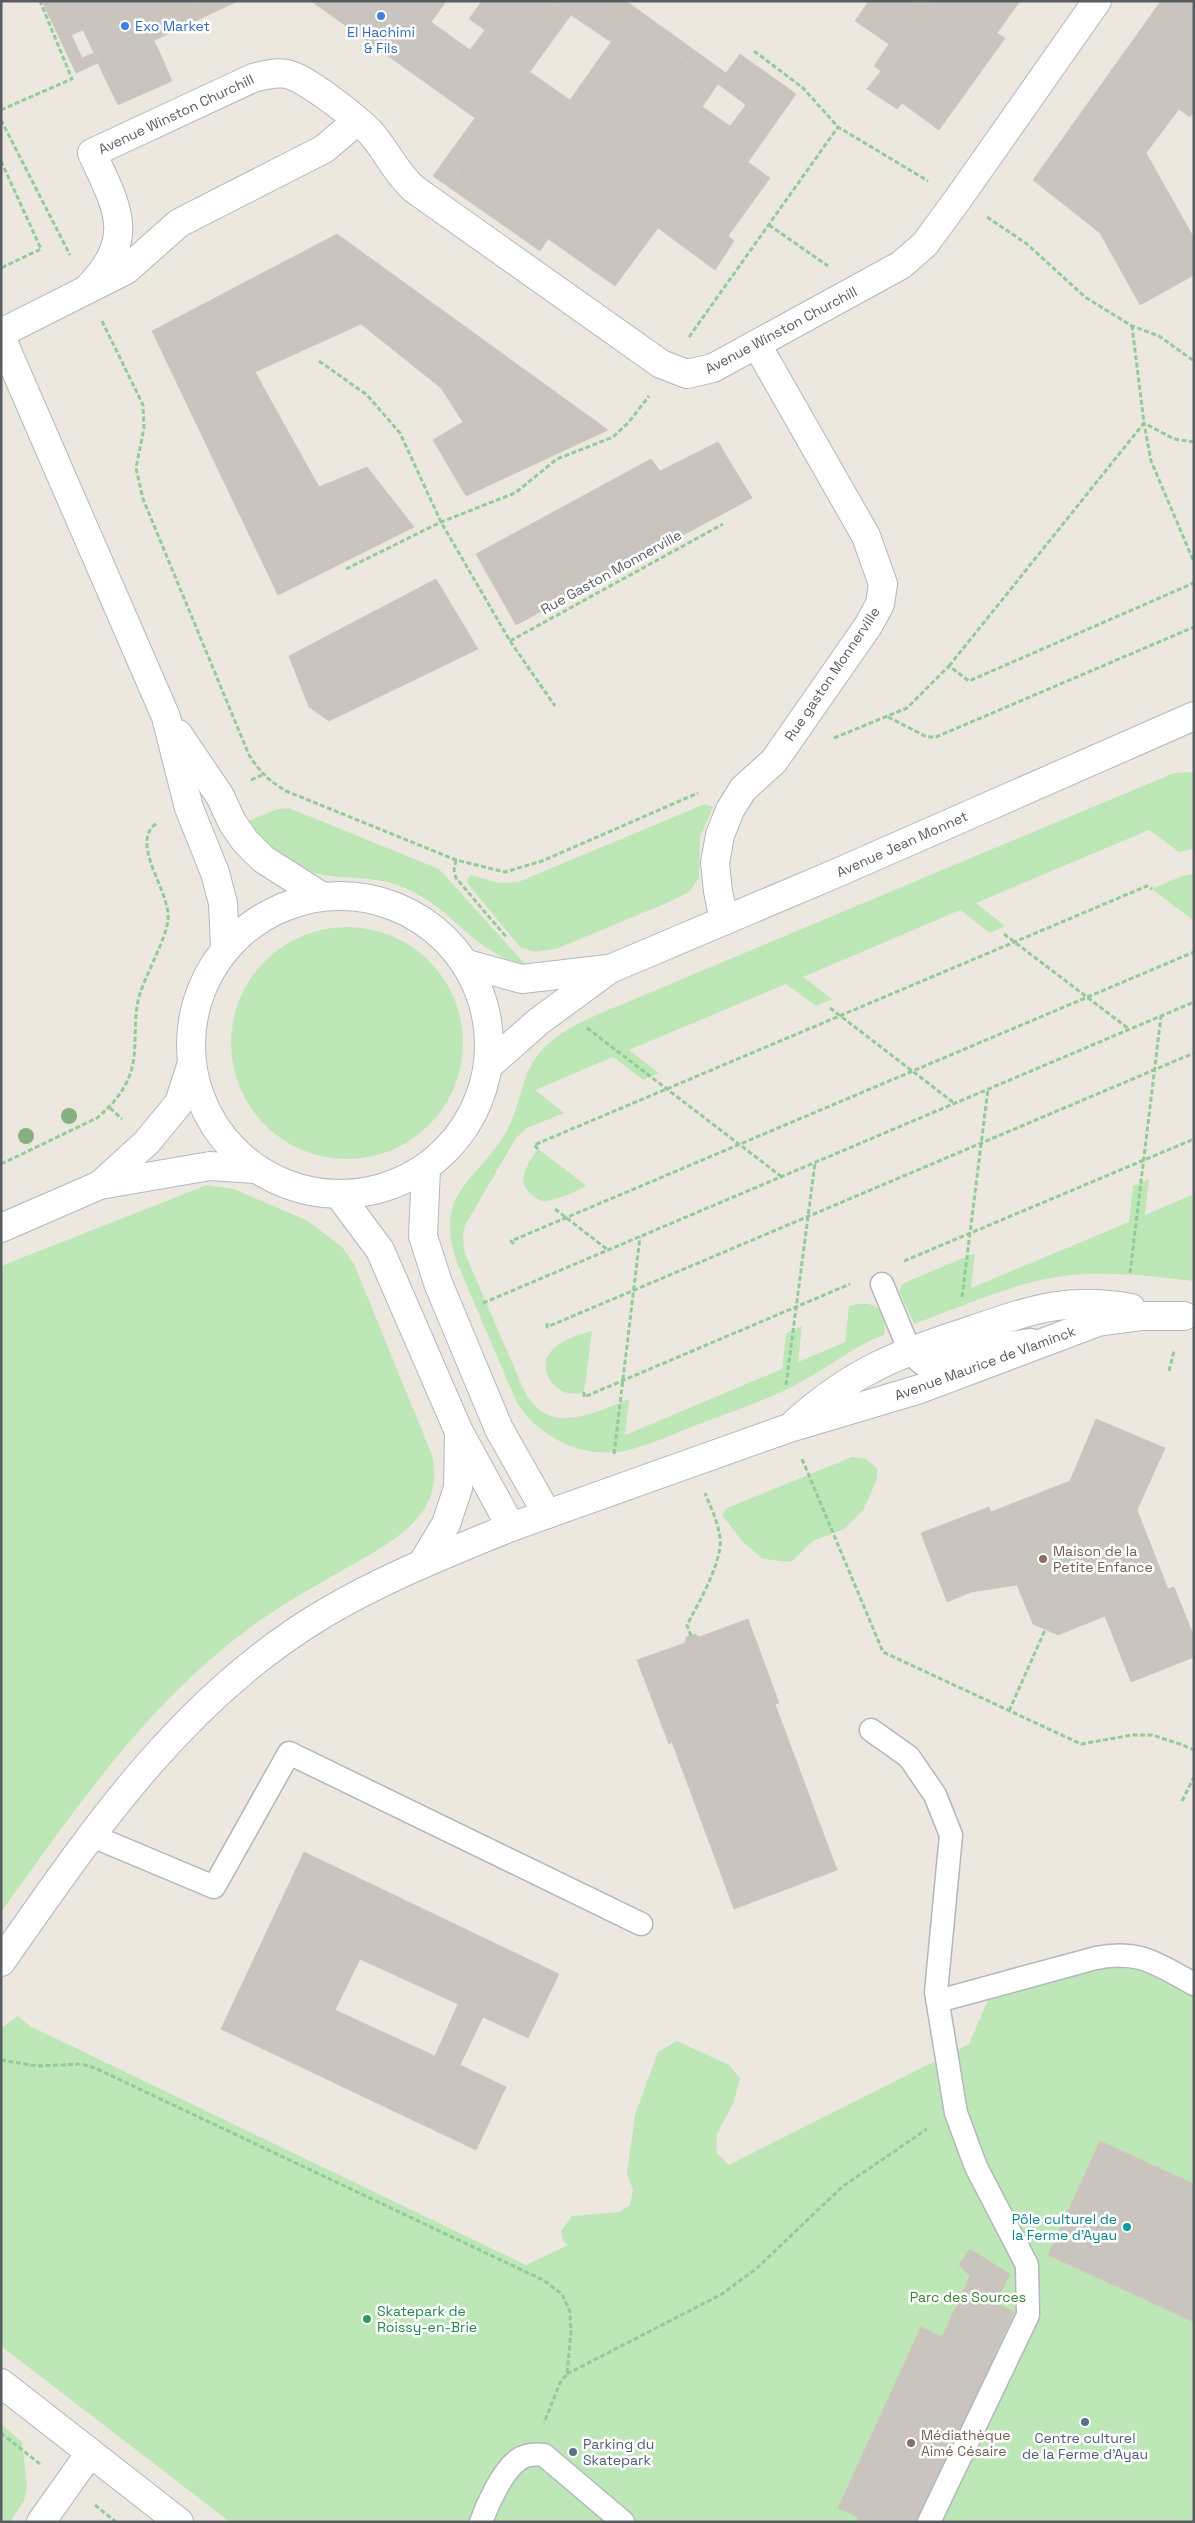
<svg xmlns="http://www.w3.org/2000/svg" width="1195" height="2523" font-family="'Space Grotesk',sans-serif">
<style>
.green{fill:#bee7b8}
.building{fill:#c9c5be;stroke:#d1c8bd;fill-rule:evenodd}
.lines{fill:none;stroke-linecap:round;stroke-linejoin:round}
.lane-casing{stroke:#b2b7bb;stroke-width:25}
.street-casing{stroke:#b2b7bb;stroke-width:30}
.secondary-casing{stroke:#b3b8bd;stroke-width:30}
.path{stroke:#93cb9b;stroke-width:3;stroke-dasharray:5 2.5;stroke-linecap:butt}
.lane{stroke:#fff;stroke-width:22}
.street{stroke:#fff;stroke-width:28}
.secondary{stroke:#fff;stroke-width:28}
.tree{fill:#87b07e}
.shop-dot{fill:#3f7fe0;stroke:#fff;stroke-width:2}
.education-dot{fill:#8d6e63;stroke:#fff;stroke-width:2}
.culture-dot{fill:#0f9aa8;stroke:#fff;stroke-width:2}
.leisure-dot{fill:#2e9e5b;stroke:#fff;stroke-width:2}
.service-dot{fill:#5c6f8a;stroke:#fff;stroke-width:2}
.labels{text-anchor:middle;stroke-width:5;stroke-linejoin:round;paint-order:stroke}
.shop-label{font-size:14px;fill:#366cbe;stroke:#fff;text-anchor:start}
.street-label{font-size:14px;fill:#585d61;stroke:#fff}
.education-label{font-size:14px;fill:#785e54;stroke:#fff;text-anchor:start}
.culture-label{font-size:14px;fill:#0d838f;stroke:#fff;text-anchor:end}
.park-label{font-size:14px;fill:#34832e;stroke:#fff}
.leisure-label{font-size:14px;fill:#27864d;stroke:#fff;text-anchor:start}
.service-label{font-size:14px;fill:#4e5e75;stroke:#fff}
</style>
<rect width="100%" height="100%" fill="#ede8df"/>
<g class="green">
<path d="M1194,772v77l-15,3 -30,-22 -173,73 29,23 -15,7 -30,-23 -157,67 29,22 -16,7 -30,-22 -157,66 30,23 -16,7 -30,-23 -78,33 29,23 -37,15 -11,10 -49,84 -4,10 1,19 59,137c24,50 67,26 106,11l-4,36 157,-66 4,-36 16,-7 -4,36 47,-20 4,-36c25,-8 39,3 35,29 -30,11 -56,33 -85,48 -29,16 -61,26 -92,38 -25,9 -51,22 -78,29 -43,10 -88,-10 -112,-47l-59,-138c-26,-71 15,-80 47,-131 11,-18 14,-40 22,-60 14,-36 53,-52 86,-66l561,-235z"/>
<polygon points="705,804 713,807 700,837 699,878 689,892 669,902 556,949 534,952 520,947 468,884 467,880 471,875 499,883 518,882"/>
<path d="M289,808l150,61 87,96c-50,-10 -71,-54 -117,-75 -25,-13 -51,-11 -78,-14 -37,-4 -62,-27 -85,-54l31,-13z"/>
<polygon points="1194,874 1194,921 1152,889 1182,876"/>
<circle cx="347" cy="1043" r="116"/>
<path d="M538,1149l49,37c-12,5 -27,13 -40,15 -5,1 -10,-2 -14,-5 -19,-14 -5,-33 5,-47z"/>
<path d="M1149,1179l-4,36 49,-21v87c-46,-6 -104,-12 -149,-2 -43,9 -90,30 -131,45l-14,-31v-5l4,-5 71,-30 -4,35 158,-66 4,-36z"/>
<path d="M207,1185l27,4 74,32 34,26 12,17 78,191c15,62 -44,89 -89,115 -26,15 -53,30 -78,47 -113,78 -185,186 -264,295v-646z"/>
<path d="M592,1331l-8,61c-25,10 -52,-23 -31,-43 10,-10 26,-14 39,-18z"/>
<polygon points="852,1457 866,1459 877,1468 877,1479 864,1509 844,1529 813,1541 791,1562 763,1559 743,1542 722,1515 727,1508"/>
<polygon points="1096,1958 1194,1984 1194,2522 230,2522 1,2346 1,2028 18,2016 30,2026 526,2265 568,2245 563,2241 561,2231 572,2216 619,2212 630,2205 633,2190 627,2173 635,2115 658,2052 677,2041 729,2065 740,2078 734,2102 717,2134 716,2152 729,2165 969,2044 993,1988"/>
<polygon points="1,2424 22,2442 27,2486 24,2501 10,2522 1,2522"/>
</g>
<g class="building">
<polygon points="42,1 56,1 82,58 94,53 98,63 76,73"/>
<polygon points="56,1 203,1 94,53 83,30 71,35"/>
<polygon points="203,1 238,1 153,41 147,28"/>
<polygon points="311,1 338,1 485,106 559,1 581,1 456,174 548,239 540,251 433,176 475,118"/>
<polygon points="338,1 442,1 445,3 431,22 470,50 485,30 469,19 482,1 559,1 485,106"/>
<polygon points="581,1 602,1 687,62 671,85 730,126 746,105 718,84 740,54 796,94 748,162 770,178 728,236 734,241 715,270 658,228 615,286 456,174 530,72 570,100 611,42 571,15"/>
<polygon points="602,1 626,1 726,73 718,84"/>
<polygon points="869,1 919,3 1020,1 997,33 1005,38 939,130 902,103 897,109 867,89 881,71 874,66 889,44 855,21"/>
<polygon points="1161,1 1194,1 1194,112 1190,117 1179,109 1146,153 1194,238 1194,275 1140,305 1100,233 1033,180"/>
<polygon points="147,28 158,49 103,74 94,53"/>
<polygon points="158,49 172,81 118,105 103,74"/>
<polygon points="687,62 718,84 702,107 671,85"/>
<polygon points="337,234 608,430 466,496 433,440 463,422 441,388 361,324 255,372 319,487 367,467 414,527 278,595 152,331"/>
<polygon points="718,442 752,498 516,625 476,554 651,459 660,471"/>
<polygon points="436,579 478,649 329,721 309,707 289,656"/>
<polygon points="1096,1419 1165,1448 1137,1510 1168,1589 1174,1587 1194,1637 1194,1657 1131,1682 1105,1616 1058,1635 1033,1624 1017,1585 971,1592 947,1602 921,1533 989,1507 991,1512 1070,1481"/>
<polygon points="748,1619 779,1703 775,1704 837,1870 734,1909 672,1742 669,1744 637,1660 685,1643 686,1637 695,1634 699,1637"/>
<path d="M304,1852l255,122 -31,64 -45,-21 -23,48 46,22 -30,63 -255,-121zM360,1959l98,45 -23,52 -100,-46z"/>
<polygon points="1100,2141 1194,2184 1194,2322 1048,2255"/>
<polygon points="970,2249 1010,2274 996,2303 1014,2312 992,2360 1002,2365 995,2379 986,2374 918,2522 856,2522 858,2517 838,2508 921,2327 942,2337 970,2276 959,2265"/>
</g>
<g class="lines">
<defs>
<g id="lane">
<polyline points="882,1284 911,1354 924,1365 937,1364 994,1345 1031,1340"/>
<polyline points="871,1730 909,1757 935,1795 951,1835 936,1992 956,2113 976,2167 1027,2265 1028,2315 929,2522"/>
<polyline points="90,1835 214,1887 289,1753 641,1924"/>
<path d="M938,2001l158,-43c43,-9 61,6 98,26"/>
<path d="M481,2522c6,-17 22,-52 37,-62 8,-6 17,-6 26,-5l79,67"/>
</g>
<g id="street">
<path d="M87,289c50,-51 31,-80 5,-136l161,-75c11,-3 23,-6 34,-4 19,4 68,43 82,57 17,18 26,41 45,58l247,175 26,10 26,-6 188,-103 24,-21 33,-45 139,-198"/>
<polyline points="1,333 126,270 179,223 324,149 357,121"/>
<polyline points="724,921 718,891 715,863 720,835 730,810 743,789 774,761 868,626 880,604 883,584 866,536 757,345"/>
<polyline points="422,1564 446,1524 458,1488 459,1432"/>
<path d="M1,1962c93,-133 182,-265 324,-349 59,-35 123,-60 186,-86"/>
<polyline points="1,2383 179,2522"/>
<polyline points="41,2522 90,2453"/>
</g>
<g id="secondary">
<polyline points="1,337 166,717 189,808 215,873 223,903 225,948"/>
<polyline points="178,734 220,796 232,822 245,841 263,859 321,896"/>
<circle cx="340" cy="1045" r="149"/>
<polyline points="467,964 522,979 608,969"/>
<polyline points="489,1065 539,1021 610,969 839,872 1194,716"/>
<polyline points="426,1169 423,1236 438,1283 499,1429 547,1514"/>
<polyline points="100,1185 147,1142 179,1103 191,1066"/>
<polyline points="339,1195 380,1250 459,1432 511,1527 789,1428 920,1389 1098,1322 1142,1316 1184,1316"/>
<polyline points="1,1228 100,1185 210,1166 255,1169"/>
<path d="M796,1422c58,-52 104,-69 176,-92 59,-20 96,-34 159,-22"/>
</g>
</defs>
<use href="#lane" class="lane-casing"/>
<use href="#street" class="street-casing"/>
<use href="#secondary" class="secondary-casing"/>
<g class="path">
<polyline points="754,51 803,88 838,127 928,181"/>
<polyline points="1,110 72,79 40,1"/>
<polyline points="1,120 70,255"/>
<polyline points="1,161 41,249 1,268"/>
<polyline points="987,217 1027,244 1085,297 1132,326 1159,336 1194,361"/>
<polyline points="769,225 828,266"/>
<path d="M102,321l41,84 1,23 -8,40 7,31 106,256c12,18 19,25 37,36l170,69 49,12 37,-11 156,-68"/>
<polyline points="689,337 838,127"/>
<polyline points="319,361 367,395 400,433 441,522 510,641 555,706"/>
<polyline points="1194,442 1174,439 1144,423 1151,461 1194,562"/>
<polyline points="346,569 441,522 515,493 557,459 613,437 628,423 649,396"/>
<polyline points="510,641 723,524"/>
<polyline points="949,666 1144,423 1132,326"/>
<polyline points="888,717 927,737 936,737 1194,627"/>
<polyline points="834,738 907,708 949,666 969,681 1194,583"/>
<polyline points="251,780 262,775"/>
<polyline points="456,860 454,870 456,878 507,938"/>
<polyline points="1004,934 1129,1029"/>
<polyline points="830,1008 954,1103"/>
<polyline points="587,1028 782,1177"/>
<polyline points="110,1108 122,1119"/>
<polyline points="538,1149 534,1145 1147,886 1152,889"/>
<path d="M1,1164l96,-46c14,-12 25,-24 32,-41 10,-24 3,-55 10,-80 6,-22 28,-59 29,-78 3,-27 -40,-77 -11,-96"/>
<polyline points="555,1209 608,1250"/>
<polyline points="514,1244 511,1241 1194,952"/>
<polyline points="904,1261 1194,1139"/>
<polyline points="1130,1273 1161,1016"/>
<polyline points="962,1297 988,1089"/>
<polyline points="483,1303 1194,1002"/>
<polyline points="547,1323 547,1327 1194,1053"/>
<polyline points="1169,1371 1174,1351"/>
<polyline points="786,1385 815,1163"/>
<polyline points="584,1392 584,1397 850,1284"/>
<polyline points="614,1454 640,1237"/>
<polyline points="802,1459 883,1652 1081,1744 1132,1735 1152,1735 1180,1744 1194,1750"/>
<path d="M691,1636l-4,-11c11,-21 36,-64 33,-87 -2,-16 -9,-30 -15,-45"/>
<polyline points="1009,1711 1045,1630"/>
<polyline points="1182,1801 1194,1777"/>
<polyline points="1,2060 37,2066 81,2064 95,2068 543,2280 562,2294 570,2312 571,2331 567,2374 560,2383 544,2423"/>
<polyline points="567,2374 722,2294 757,2268 842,2187 927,2129"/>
<polyline points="1,2433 40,2464"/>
<polyline points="95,2505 116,2522"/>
</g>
<use href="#lane" class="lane"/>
<use href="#street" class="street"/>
<use href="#secondary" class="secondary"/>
</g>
<g class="tree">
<circle cx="69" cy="1116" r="8"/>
<circle cx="26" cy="1136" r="8"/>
</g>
<g class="shop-dot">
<circle cx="381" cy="16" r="5"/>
<circle cx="125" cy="26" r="5"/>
</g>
<g class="education-dot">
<circle cx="1043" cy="1559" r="5"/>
<circle cx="911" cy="2443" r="5"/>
</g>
<circle class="culture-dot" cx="1127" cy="2227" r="5"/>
<circle class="leisure-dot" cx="367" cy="2319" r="5"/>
<g class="service-dot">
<circle cx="1085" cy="2422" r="5"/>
<circle cx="573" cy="2452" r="5"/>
</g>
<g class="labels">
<g class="shop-label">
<text x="135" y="31">Exo Market</text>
<text x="381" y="37" text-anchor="middle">El Hachimi<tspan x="381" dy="16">&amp; Fils</tspan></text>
</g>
<g class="street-label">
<text transform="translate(176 114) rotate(-25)" y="5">Avenue Winston Churchill</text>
<text transform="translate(781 330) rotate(-28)" y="5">Avenue Winston Churchill</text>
<text transform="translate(611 572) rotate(-29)" y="5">Rue Gaston Monnerville</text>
<text transform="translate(832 674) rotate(-56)" y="5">Rue gaston Monnerville</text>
<text transform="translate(902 844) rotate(-24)" y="5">Avenue Jean Monnet</text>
<text transform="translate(985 1363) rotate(-20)" y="5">Avenue Maurice de Vlaminck</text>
</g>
<g class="education-label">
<text x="1053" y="1556">Maison de la<tspan x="1053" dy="16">Petite Enfance</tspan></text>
<text x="921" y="2440">Médiathèque<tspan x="921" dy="16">Aimé Césaire</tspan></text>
</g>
<g class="culture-label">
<text x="1117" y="2224">Pôle culturel de<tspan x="1117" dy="16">la Ferme d’Ayau</tspan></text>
</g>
<g class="park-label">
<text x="968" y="2302">Parc des Sources</text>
</g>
<g class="leisure-label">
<text x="377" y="2316">Skatepark de<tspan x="377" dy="16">Roissy-en-Brie</tspan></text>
</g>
<g class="service-label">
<text x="1085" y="2443">Centre culturel<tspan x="1085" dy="16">de la Ferme d'Ayau</tspan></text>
<text x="583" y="2449" text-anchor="start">Parking du<tspan x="583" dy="16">Skatepark</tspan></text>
</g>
</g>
<rect width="1195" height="2523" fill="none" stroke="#585d61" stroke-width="5"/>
</svg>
